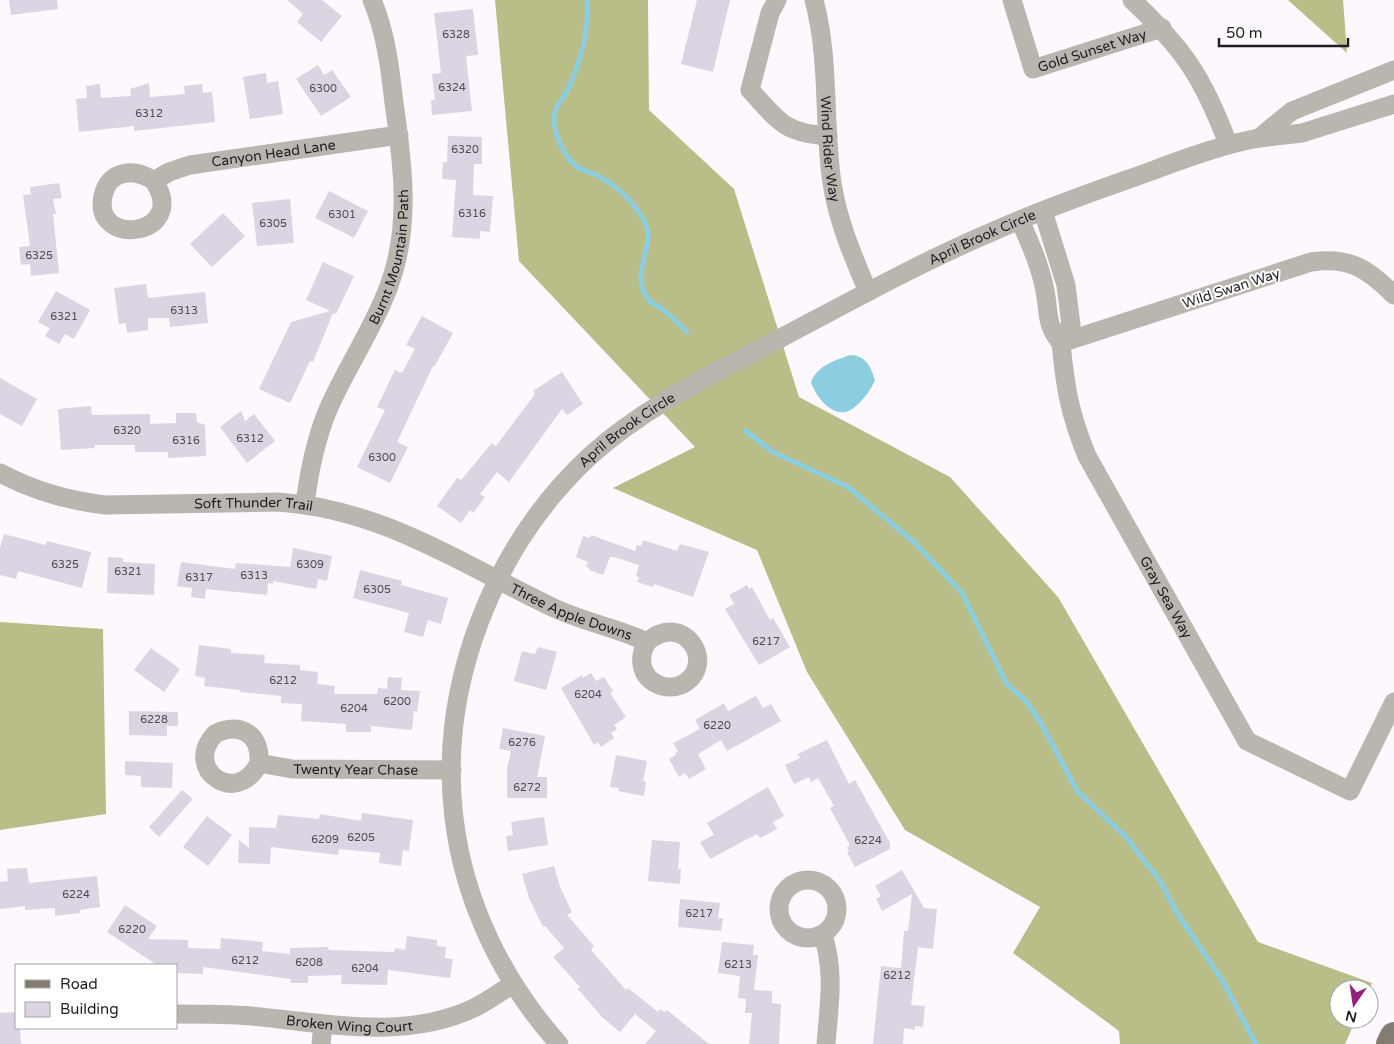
<svg xmlns="http://www.w3.org/2000/svg" width="1394" height="1044" font-family="'Varela Round',sans-serif">
<style>
.forest{fill:#b9bd88}
.water{fill:#8ccee0}
.lines{fill:none;stroke-linecap:round;stroke-linejoin:round}
.stream{stroke:#8ccee0;stroke-width:5}
.building{fill:#dcd4e2}
.minor{stroke:#b9b5af;stroke-width:19}
.primary{stroke:#837c71;stroke-width:28}
.labels{text-anchor:middle;stroke-width:4;stroke-linejoin:round;paint-order:stroke}
.number-label{font-size:11px;fill:#4f4b52}
.street-label{font-size:14px;fill:#201d22;stroke:#fff}
</style>
<rect width="100%" height="100%" fill="#fcf8fe"/>
<g class="forest">
<polygon points="495,0 648,0 649,110 734,189 799,397 950,477 1058,597 1258,942 1372,983 1369,990 1339,989 1339,1019 1356,1019 1345,1044 1120,1044 1119,1031 1013,953 1040,907 905,830 807,672 757,550 613,488 695,447 519,261"/>
<polygon points="1288,0 1343,0 1347,53"/>
<polygon points="0,622 103,629 106,814 0,830"/>
</g>
<path class="water" d="M850,355c15,0 21,11 25,25 -4,10 -18,30 -30,32 -15,3 -30,-17 -34,-30 7,-17 23,-21 39,-27z"/>
<g class="lines">
<g class="stream">
<path d="M587,0c2,29 -6,62 -19,89 -5,11 -14,16 -14,30 0,16 10,37 22,47 4,4 12,5 17,8 13,5 28,16 37,27 7,9 18,21 18,33 1,20 -17,45 1,66 3,4 9,6 13,9 9,6 17,15 25,23"/>
<polyline points="746,431 773,452 848,487 915,543 962,593 1006,683 1026,701 1041,723 1077,791 1126,837 1160,881 1179,916 1222,980 1256,1044"/>
</g>
</g>
<g class="building">
<polygon points="9,0 57,0 58,9 11,15"/>
<polygon points="287,0 322,0 342,16 321,42 297,22 303,14"/>
<polygon points="697,0 730,0 713,72 681,64"/>
<polygon points="473,9 478,55 466,56 472,111 432,115 431,100 435,100 432,74 441,73 434,13"/>
<polygon points="318,65 324,75 332,70 351,97 321,116 296,79"/>
<polygon points="266,73 267,83 278,81 283,114 250,119 243,77"/>
<polygon points="149,83 150,97 185,94 184,86 202,84 203,93 212,92 215,122 134,131 134,126 79,132 76,99 87,98 86,86 100,84 101,98 131,96 130,89"/>
<polygon points="448,136 482,137 482,164 474,164 473,195 493,196 490,232 480,231 480,239 452,237 456,180 442,179 443,162 447,162"/>
<polygon points="59,183 62,198 53,199 56,214 53,214 59,273 31,276 30,264 21,265 19,247 30,246 23,195 31,194 30,187"/>
<polygon points="329,191 368,211 354,238 315,218"/>
<polygon points="290,199 294,243 257,246 252,203"/>
<polygon points="223,213 245,236 212,267 190,244"/>
<polygon points="323,262 354,276 336,314 333,313 313,362 310,361 290,403 259,389 291,322 330,311 306,300"/>
<polygon points="146,284 148,298 205,292 208,323 170,327 169,318 148,318 148,330 127,333 126,323 119,324 114,288"/>
<polygon points="56,291 90,310 74,339 65,334 59,344 45,336 50,328 38,322"/>
<polygon points="422,316 453,333 434,367 433,366 397,442 408,447 390,483 357,467 385,410 377,407 395,370 402,373 415,349 406,345"/>
<polygon points="562,372 583,404 567,415 562,409 509,482 497,472 480,494 485,497 473,513 470,510 461,523 437,506 457,478 461,480 492,443 496,446 535,394 533,391"/>
<polygon points="0,378 37,399 22,426 0,414"/>
<polygon points="91,406 92,415 150,414 150,424 176,423 176,413 196,413 197,422 205,425 206,456 168,458 168,452 135,452 135,445 94,445 95,448 61,450 58,409"/>
<polygon points="241,411 245,421 254,414 275,441 247,463 220,427"/>
<polygon points="4,534 46,545 47,541 91,552 82,588 18,571 16,579 0,575 0,548"/>
<polygon points="591,535 635,551 637,545 641,546 643,540 677,551 680,544 709,552 693,597 654,584 653,587 637,582 639,577 636,576 639,565 614,557 610,557 603,575 589,570 589,568 586,567 588,562 576,557 583,536 590,538"/>
<polygon points="293,548 332,556 327,581 318,579 316,589 273,581 273,584 268,583 267,595 206,589 205,599 191,597 192,588 177,586 181,562 235,569 236,563 290,567"/>
<polygon points="108,557 123,558 123,562 155,564 154,595 107,593"/>
<polygon points="360,570 402,581 401,585 448,598 441,624 428,620 423,637 404,632 409,613 353,598"/>
<polygon points="747,585 749,589 752,587 770,620 773,618 790,647 759,665 725,609 734,604 729,595"/>
<polygon points="199,645 231,649 231,653 265,655 264,663 300,665 300,670 318,672 317,684 335,686 334,694 377,694 378,688 387,689 388,677 402,678 401,690 420,691 417,712 414,711 412,730 371,726 371,732 346,732 346,724 301,721 302,704 281,703 281,696 240,692 240,690 204,686 205,678 195,676"/>
<polygon points="538,647 557,652 546,690 514,681 522,651 535,654"/>
<polygon points="151,648 180,669 164,692 134,670"/>
<polygon points="591,673 596,681 604,677 613,691 610,693 626,717 614,725 617,729 611,733 614,738 601,747 598,742 594,745 561,688 582,675 583,678"/>
<polygon points="756,696 763,708 771,704 781,721 727,751 721,740 698,754 706,769 689,779 685,773 679,777 669,759 676,755 675,753 678,751 673,743 700,729 695,720 724,703 728,711"/>
<polygon points="129,711 178,712 178,726 167,726 167,736 129,735"/>
<polygon points="503,728 545,736 537,777 547,777 547,798 507,798 507,769 511,751 499,749"/>
<polygon points="827,740 849,784 855,780 890,843 890,849 855,867 847,852 849,851 847,847 850,845 830,808 834,806 818,778 811,782 809,777 794,784 785,765 800,758 798,754"/>
<polygon points="616,755 647,761 643,781 646,782 644,796 618,791 619,788 610,787"/>
<polygon points="125,761 173,763 172,788 141,787 141,776 125,775"/>
<polygon points="768,787 784,816 773,822 777,829 760,838 757,834 710,859 700,842 714,835 707,823"/>
<polygon points="182,790 193,799 159,837 149,827"/>
<polygon points="362,813 413,820 409,851 403,850 401,866 379,863 380,853 339,849 338,855 271,847 270,864 238,863 239,840 249,848 249,827 276,828 278,815 319,819 320,814 361,821"/>
<polygon points="207,816 232,835 208,866 183,847"/>
<polygon points="544,817 548,845 508,851 506,836 513,835 511,822"/>
<polygon points="652,840 680,842 678,869 681,869 680,884 648,881"/>
<polygon points="554,866 560,887 572,912 567,915 594,946 591,950 626,990 628,988 658,1012 660,1009 665,1012 667,1010 709,1044 645,1044 656,1031 635,1014 620,1032 602,1017 578,989 580,987 553,957 564,948 545,926 543,927 529,898 522,874"/>
<polygon points="27,868 29,883 97,876 100,907 80,910 80,913 55,916 55,908 25,910 25,906 0,909 0,882 8,881 7,869"/>
<polygon points="902,870 924,908 937,909 933,949 918,947 911,1005 925,1006 923,1027 915,1026 915,1030 904,1028 903,1044 873,1044 881,966 901,968 904,931 908,931 912,894 882,911 876,899 881,896 875,886"/>
<polygon points="680,899 720,903 718,918 723,918 721,931 678,927"/>
<polygon points="125,905 157,926 148,939 188,940 188,948 220,949 221,938 263,942 262,951 290,954 290,948 328,947 329,950 394,952 395,948 405,950 407,936 437,940 437,946 446,947 445,958 453,959 450,978 388,970 387,985 341,984 342,975 308,976 308,983 291,983 290,979 203,967 203,974 176,973 176,965 157,965 107,932"/>
<polygon points="722,942 754,945 753,955 758,955 754,990 772,991 772,1003 781,1004 779,1044 749,1044 752,1013 745,1013 746,999 738,998 740,976 718,973"/>
<polygon points="16,1012 16,1028 20,1028 21,1044 0,1044 0,1013"/>
</g>
<g class="lines">
<g class="minor">
<path d="M777,0l-7,13 -20,77c29,31 33,43 78,46"/>
<path id="s1" d="M814,0c16,59 9,123 18,183 6,39 21,73 36,109"/>
<path id="s2" d="M1012,0l21,69 129,-41"/>
<path d="M1132,0c51,48 71,77 96,144"/>
<polyline points="1394,70 1292,111 1259,138 1302,133 1394,104"/>
<path id="s3" d="M154,181c36,55 -62,68 -51,15 6,-27 32,-28 51,-15l15,-9 21,-7 209,-30"/>
<path d="M1020,221c10,21 19,42 24,65 6,25 0,36 17,57l10,-18 -5,-40 -23,-74"/>
<path id="s4" d="M1394,295c-26,-26 -45,-39 -83,-33l-250,81c4,44 9,72 26,113l160,285 103,50 44,-89"/>
<path id="s5" d="M0,473c34,18 68,28 106,32l172,-3c105,7 183,62 276,106 30,14 63,20 93,34 37,-32 71,22 36,42 -8,4 -18,4 -26,0 -17,-8 -19,-27 -10,-42"/>
<path id="s6" d="M305,504c4,-32 10,-62 22,-92 18,-43 46,-82 62,-126 22,-59 14,-122 5,-183 -4,-35 -8,-70 -22,-103"/>
<path id="s7" d="M259,763c2,-28 -18,-42 -44,-29 -33,35 22,74 44,29l33,6 160,1"/>
<circle cx="808" cy="909" r="29"/>
<path d="M823,935c12,38 6,70 3,109"/>
<path id="s8" d="M176,1014c26,0 51,0 76,2 73,7 152,25 222,-8 13,-6 26,-16 39,-24"/>
<polyline points="321,1044 323,1024"/>
<path id="s9" d="M559,1044c-56,-62 -95,-142 -105,-226 -16,-132 39,-272 136,-362 55,-50 125,-83 191,-118 70,-37 140,-76 213,-107 45,-20 92,-37 138,-53 42,-15 83,-32 127,-40"/>
</g>
<polyline class="primary" points="1390,1044 1394,1036"/>
</g>
<g class="labels">
<g class="number-label">
<text x="456" y="38">6328</text>
<text x="452" y="91">6324</text>
<text x="323" y="92">6300</text>
<text x="149" y="117">6312</text>
<text x="465" y="153">6320</text>
<text x="472" y="217">6316</text>
<text x="342" y="218">6301</text>
<text x="273" y="227">6305</text>
<text x="39" y="259">6325</text>
<text x="184" y="314">6313</text>
<text x="64" y="320">6321</text>
<text x="127" y="434">6320</text>
<text x="250" y="442">6312</text>
<text x="186" y="444">6316</text>
<text x="382" y="461">6300</text>
<text x="65" y="568">6325</text>
<text x="310" y="568">6309</text>
<text x="128" y="575">6321</text>
<text x="254" y="579">6313</text>
<text x="199" y="581">6317</text>
<text x="377" y="593">6305</text>
<text x="766" y="645">6217</text>
<text x="283" y="684">6212</text>
<text x="588" y="698">6204</text>
<text x="397" y="705">6200</text>
<text x="354" y="712">6204</text>
<text x="154" y="723">6228</text>
<text x="717" y="729">6220</text>
<text x="522" y="746">6276</text>
<text x="527" y="791">6272</text>
<text x="361" y="841">6205</text>
<text x="325" y="843">6209</text>
<text x="868" y="844">6224</text>
<text x="76" y="898">6224</text>
<text x="699" y="917">6217</text>
<text x="132" y="933">6220</text>
<text x="245" y="964">6212</text>
<text x="309" y="966">6208</text>
<text x="738" y="968">6213</text>
<text x="365" y="972">6204</text>
<text x="897" y="979">6212</text>
</g>
<g class="street-label">
<text dy="5" stroke="none"><textPath href="#s2" startOffset="134">Gold Sunset Way</textPath></text>
<text dy="5" stroke="none"><textPath href="#s1" startOffset="150">Wind Rider Way</textPath></text>
<text dy="5" stroke="none"><textPath href="#s3" startOffset="309">Canyon Head Lane</textPath></text>
<text dy="5" stroke="none"><textPath href="#s9" startOffset="1104">April Brook Circle</textPath></text>
<text dy="5" stroke="none"><textPath href="#s6" startOffset="264">Burnt Mountain Path</textPath></text>
<text transform="translate(1231 288) rotate(-18)" y="5">Wild Swan Way</text>
<text dy="5" stroke="none"><textPath href="#s9" startOffset="699">April Brook Circle</textPath></text>
<text dy="5" stroke="none"><textPath href="#s5" startOffset="259">Soft Thunder Trail</textPath></text>
<text dy="5" stroke="none"><textPath href="#s4" startOffset="635">Gray Sea Way</textPath></text>
<text dy="5" stroke="none"><textPath href="#s5" startOffset="599">Three Apple Downs</textPath></text>
<text dy="5" stroke="none"><textPath href="#s7" startOffset="268">Twenty Year Chase</textPath></text>
<text dy="5" stroke="none"><textPath href="#s8" startOffset="174">Broken Wing Court</textPath></text>
</g>
</g>
<rect x="15" y="964" width="162" height="65" fill="#ffffff" stroke="#a6a5a7"/>
<rect x="25" y="980" width="25" height="8" fill="#837c71" stroke="#a6a5a7"/>
<text x="60" y="989" font-size="15" fill="#201d22">Road</text>
<rect x="25" y="1002" width="25" height="15" fill="#dcd4e2" stroke="#a6a5a7"/>
<text x="60" y="1014" font-size="15" fill="#201d22">Building</text>
<g transform="translate(1354 1004) rotate(193)"><circle r="24" fill="#ffffff" stroke="#a6a5a7"/>
<path d="M0-4L9 19L0 12L-9 19Z" fill="#921e7d"/>
<text y="-8" font-size="14" font-weight="bold" text-anchor="middle" fill="#201d22">N</text>
</g>
<path d="M1219 38v8h129v-8" fill="none" stroke="#201d22" stroke-width="2.5"/>
<text x="1226" y="38" font-size="15" fill="#201d22" stroke="#ffffff" stroke-width="4" paint-order="stroke">50 m</text>
</svg>
